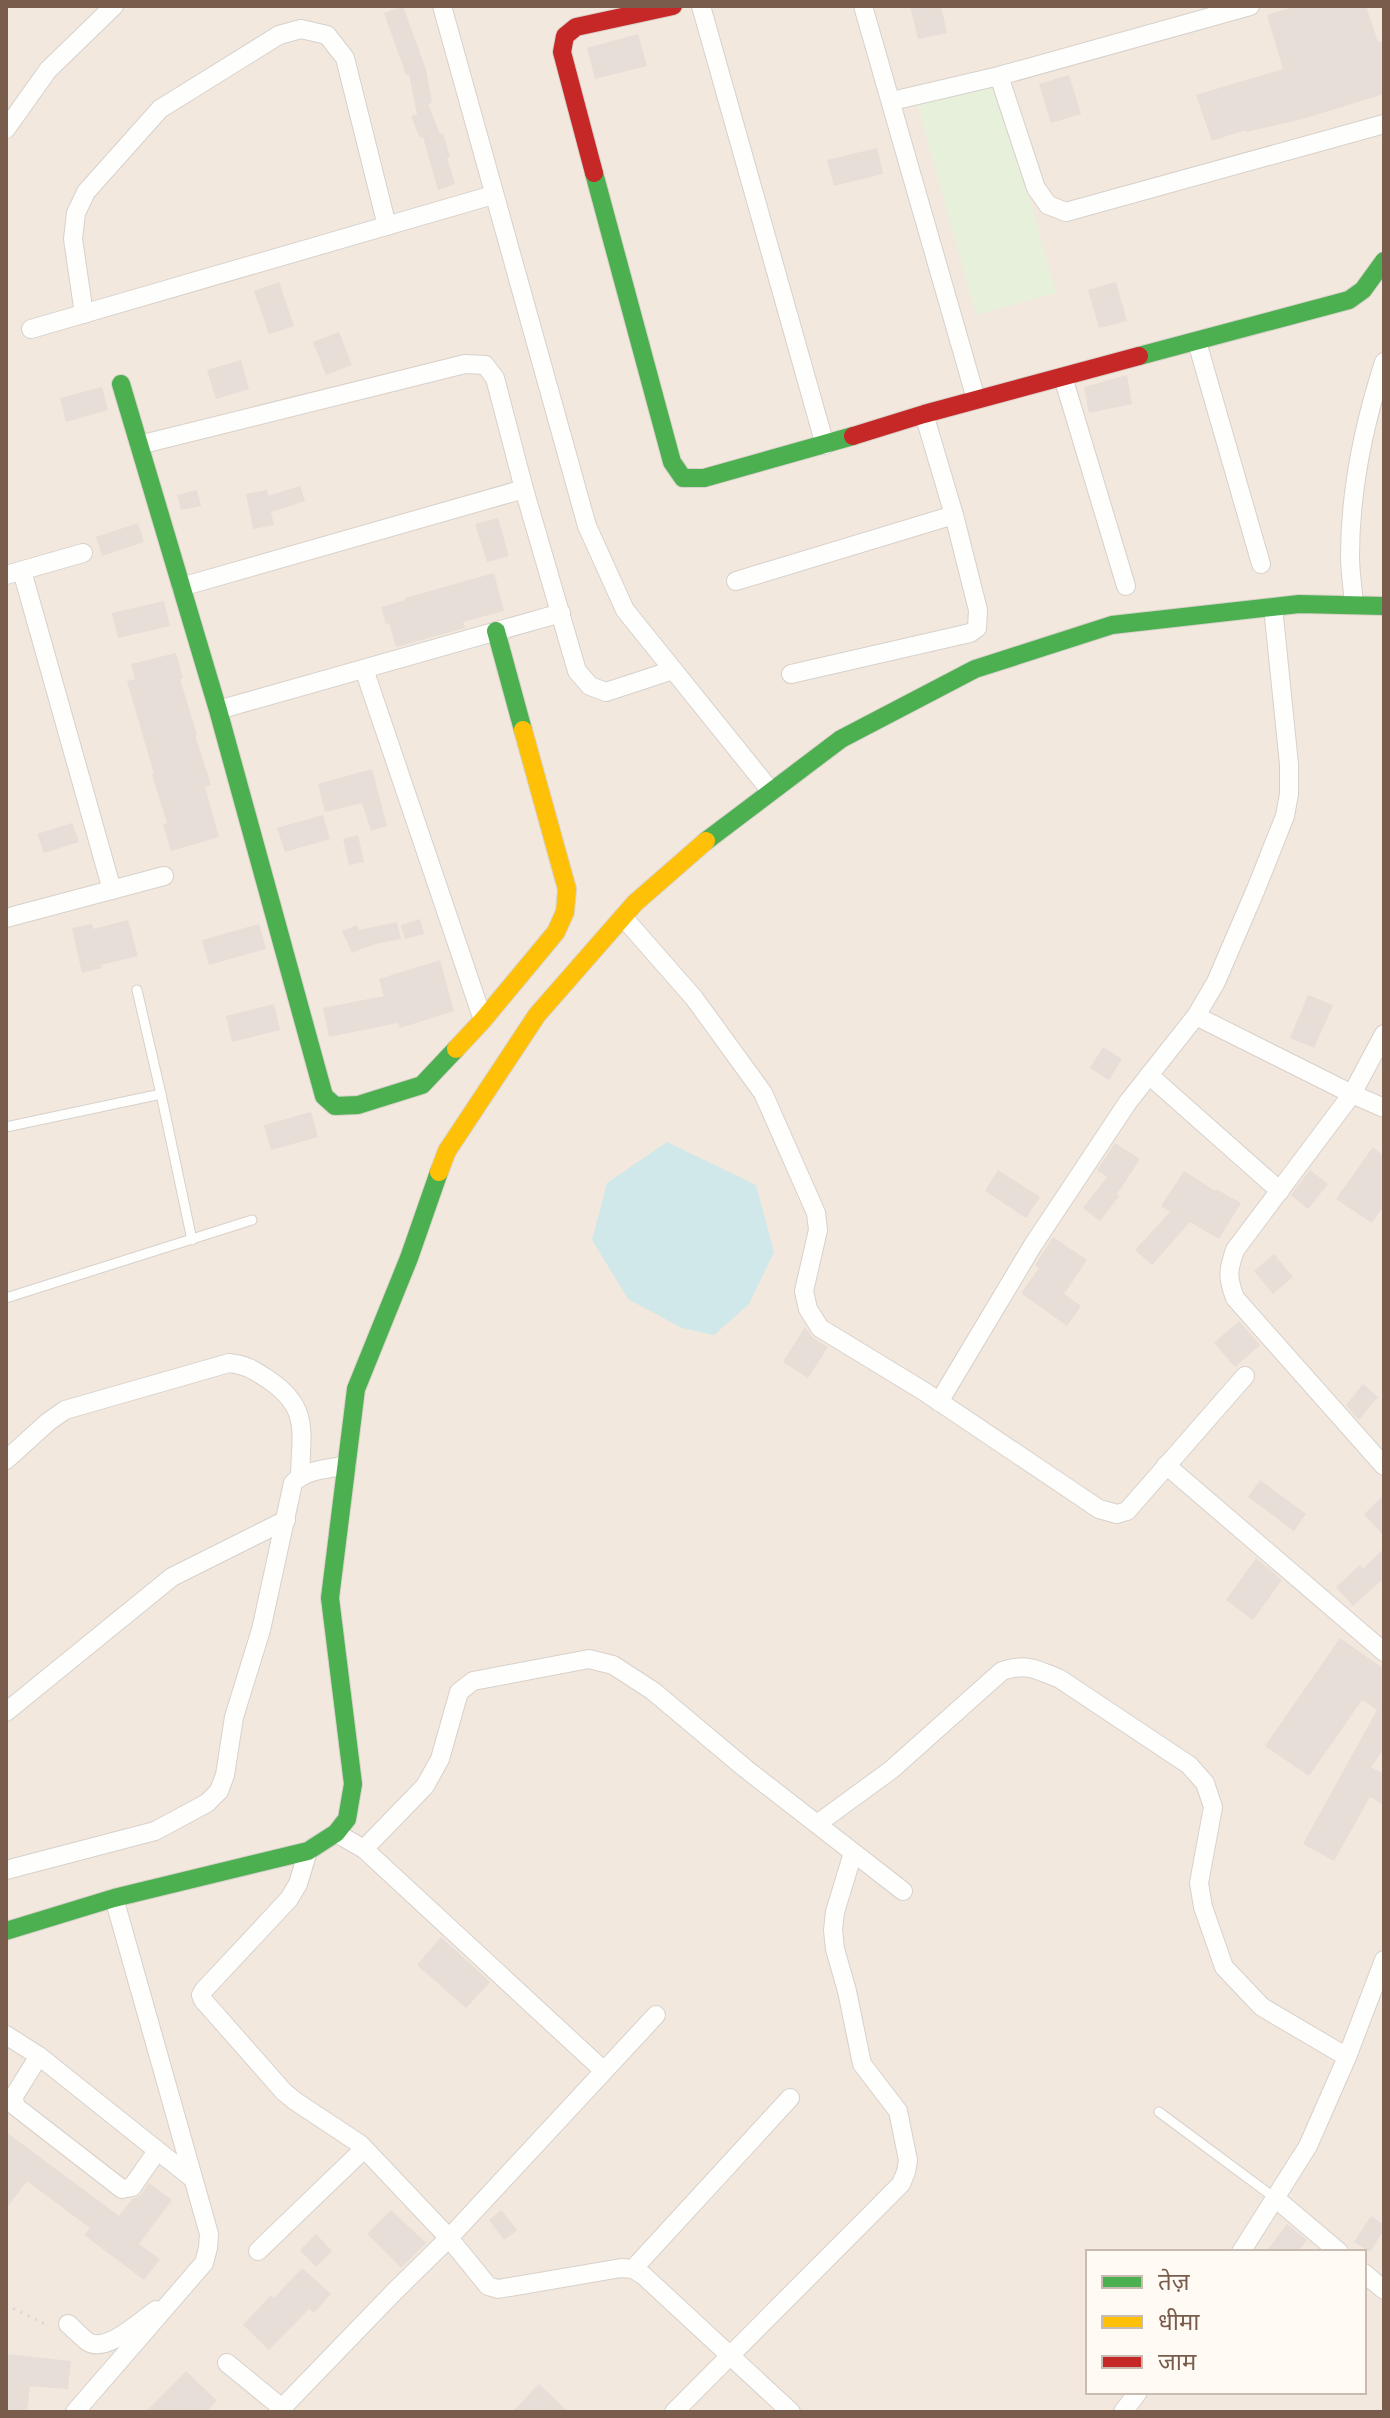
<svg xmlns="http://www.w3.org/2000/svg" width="1390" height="2418" font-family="Signika,'Noto Sans Devanagari',sans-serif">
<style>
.residential{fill:#f2e8de;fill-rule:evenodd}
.green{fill:#e7f0db}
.water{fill:#d0e8ea}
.building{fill:#e6ded7}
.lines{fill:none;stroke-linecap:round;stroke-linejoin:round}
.lane-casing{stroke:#d7d1cb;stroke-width:11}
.street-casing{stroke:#d7d1cb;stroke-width:20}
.fast-casing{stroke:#d9d2cb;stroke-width:20}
.slow-casing{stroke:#d9d2cb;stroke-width:20}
.jam-casing{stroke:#d9d2cb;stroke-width:20}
.path{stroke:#dcd5d0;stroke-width:3;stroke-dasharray:2 6;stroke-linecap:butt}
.lane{stroke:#fefefd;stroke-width:9}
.street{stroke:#fefefd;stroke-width:18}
.fast{stroke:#4caf50;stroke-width:18}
.slow{stroke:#ffc107;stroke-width:18}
.jam{stroke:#c62828;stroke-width:18}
</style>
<rect width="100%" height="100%" fill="#f9f5f0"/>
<path class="residential" d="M6,6h1378v2406h-1378zM1088,2252h276v140h-276z"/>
<polygon class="green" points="997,81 1056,293 976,315 917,103"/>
<polygon class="water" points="667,1142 756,1185 774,1252 749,1304 714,1335 682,1328 628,1299 592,1240 607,1183"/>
<g class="building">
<polygon points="403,6 426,70 432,103 428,104 440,134 443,133 450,157 447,158 455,184 438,190 423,137 420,138 411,116 417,114 409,74 406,75 384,13"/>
<polygon points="910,6 941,6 947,33 918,39"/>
<polygon points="1297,6 1366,6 1378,42 1381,41 1384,50 1384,94 1303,119 1246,132 1245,130 1212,141 1196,95 1283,69 1267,15"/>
<polygon points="638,34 647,66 595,79 587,48"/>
<polygon points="1069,75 1081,114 1051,123 1039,84"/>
<polygon points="877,148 883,174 834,186 827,160"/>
<polygon points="279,282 294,326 269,334 254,291"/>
<polygon points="1116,282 1127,321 1099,328 1088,290"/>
<polygon points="339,332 352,365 326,375 313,342"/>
<polygon points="241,360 249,389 216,399 207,370"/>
<polygon points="1127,375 1132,404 1089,413 1084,387"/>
<polygon points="102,387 108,410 66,422 60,398"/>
<polygon points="300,486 305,501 271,512 274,525 253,529 246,494 267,490 268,496"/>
<polygon points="197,490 201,506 181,510 177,495"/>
<polygon points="498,518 509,556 487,562 475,524"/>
<polygon points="138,523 144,542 102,556 96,537"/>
<polygon points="494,573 504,611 463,622 465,628 396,647 389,623 386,624 381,607 406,600 405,598"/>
<polygon points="164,601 170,626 118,638 112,613"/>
<polygon points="176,653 183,678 180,679 197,735 195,735 211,785 205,787 219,837 171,851 163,824 167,823 152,775 154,774 127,681 135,679 131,664"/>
<polygon points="372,769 387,826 371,831 362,803 325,812 318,784"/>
<polygon points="323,815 330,839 285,852 277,828"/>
<polygon points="72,823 79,842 44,853 37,834"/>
<polygon points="358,835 364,862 349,865 343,839"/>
<polygon points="420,919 424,934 405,939 401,925"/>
<polygon points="128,920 138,956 101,965 102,968 82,973 72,928 92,924 93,929"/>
<polygon points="397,922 401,939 375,944 352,953 342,931 357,925 359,930"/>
<polygon points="259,924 266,949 209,965 202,940"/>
<polygon points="440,960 454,1011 400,1028 398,1023 329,1037 323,1008 384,996 379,979"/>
<polygon points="1308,995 1333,1005 1314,1048 1290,1038"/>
<polygon points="274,1004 280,1030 232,1042 226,1016"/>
<polygon points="1103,1047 1122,1059 1109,1080 1090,1068"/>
<polygon points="311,1112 318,1137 271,1150 264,1125"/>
<polygon points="1115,1143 1140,1159 1117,1194 1119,1196 1100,1221 1083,1208 1107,1177 1097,1170"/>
<polygon points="1373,1147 1384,1156 1384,1205 1372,1223 1336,1199"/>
<polygon points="998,1170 1040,1197 1026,1218 985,1191"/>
<polygon points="1310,1170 1328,1184 1308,1209 1291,1195"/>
<polygon points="1184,1171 1215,1191 1216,1189 1241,1203 1219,1239 1190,1222 1152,1265 1135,1250 1170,1212 1161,1206"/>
<polygon points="1053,1237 1087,1260 1064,1294 1081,1306 1067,1326 1021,1293 1039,1268 1035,1265"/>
<polygon points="1274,1254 1293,1277 1273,1294 1254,1271"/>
<polygon points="1239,1321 1260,1345 1235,1367 1214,1343"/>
<polygon points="805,1327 813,1338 828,1347 808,1378 783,1362"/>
<polygon points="1363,1384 1378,1397 1359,1420 1346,1405"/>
<polygon points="1260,1480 1306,1514 1294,1531 1248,1497"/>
<polygon points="1384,1495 1384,1536 1364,1514"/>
<polygon points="1384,1548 1384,1578 1353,1606 1336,1587 1360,1565 1363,1569"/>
<polygon points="1256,1558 1282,1580 1253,1620 1226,1600"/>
<polygon points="1340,1638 1384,1669 1384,1749 1371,1767 1384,1774 1384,1805 1370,1797 1334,1861 1303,1844 1377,1710 1362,1700 1309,1776 1265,1746"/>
<polygon points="441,1937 490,1982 466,2008 417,1965"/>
<polygon points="6,2132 119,2216 132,2199 141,2195 149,2183 172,2200 139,2244 160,2259 144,2280 84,2235 90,2228 27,2181 6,2209"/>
<polygon points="391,2210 426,2243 401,2268 367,2234"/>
<polygon points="501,2210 517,2230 504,2240 489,2220"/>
<polygon points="1371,2216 1384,2225 1384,2230 1370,2252 1354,2242"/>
<polygon points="1287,2224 1307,2240 1298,2252 1266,2252"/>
<polygon points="316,2234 332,2251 316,2267 300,2250"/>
<polygon points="302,2268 331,2294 314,2313 309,2309 269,2350 243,2325 271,2295 274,2298"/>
<polygon points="6,2354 71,2361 68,2389 30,2386 27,2412 6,2412"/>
<polygon points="186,2371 217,2401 206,2412 145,2412"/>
<polygon points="539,2384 568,2412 512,2412"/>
</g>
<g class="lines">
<defs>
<g id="lane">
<polyline points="137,990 161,1094 192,1240"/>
<polyline points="6,1127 161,1094"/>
<polyline points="6,1298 252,1220"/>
<polyline points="1159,2112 1275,2198"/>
</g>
<g id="street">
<polyline points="442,6 587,526 625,610 770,790"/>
<polyline points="701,6 825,445"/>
<polyline points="863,6 976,399"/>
<polyline points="999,76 1036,188 1048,205 1066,212 1384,124"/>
<polyline points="892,101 999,76 1250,6"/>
<polyline points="6,129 48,70 114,6"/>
<polyline points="84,314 73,239 76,213 86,192 160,109 279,35 301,29 327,35 345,58 387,226"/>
<polyline points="31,329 493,195"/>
<polyline points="1197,342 1261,564"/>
<polyline points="1063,377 1126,586"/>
<polyline points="139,445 465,364 485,365 495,378 524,489 577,671 590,686 606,692 673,670"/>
<polyline points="22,571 112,890"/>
<polyline points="6,575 83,553"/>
<polyline points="736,581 954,515"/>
<polyline points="181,587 524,489"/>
<path d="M1354,605c-1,-16 -4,-33 -4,-49 0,-66 14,-132 34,-194"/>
<polyline points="364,669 483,1020"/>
<polyline points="791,674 970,633 977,628 978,610 954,515 924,414"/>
<polyline points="218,710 561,613"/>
<polyline points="623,917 694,998 763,1093 816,1213 818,1230 804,1291 808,1309 820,1328 925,1392 1099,1509 1117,1514 1127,1511 1245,1376"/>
<polyline points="6,918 164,876"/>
<polyline points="1196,1016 1352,1094 1384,1108"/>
<path d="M1384,1034l-32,60 -117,156c-7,20 -8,27 0,48l149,168"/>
<polyline points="1149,1075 1280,1191"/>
<polyline points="939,1402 1033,1245 1128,1102 1196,1016 1216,982 1256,889 1285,816 1289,794 1289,764 1273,607"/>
<path d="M6,1460l42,-38 17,-12 164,-47c18,2 25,7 40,17 41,28 32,52 31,96"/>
<polyline points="1166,1465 1384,1652"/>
<polyline points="6,1712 172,1577 286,1520"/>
<path d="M817,1824l74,-54 111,-99c25,-8 34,-2 58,8l129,86 16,18 8,24 -14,76 4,24 21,60 38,40 85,50"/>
<polyline points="336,1833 364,1849 604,2071"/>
<polyline points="364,1849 425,1786 440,1759 459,1692 473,1681 589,1659 613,1665 653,1691 746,1769 903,1891"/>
<polyline points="308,1851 298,1884 289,1899 204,1990 201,1995 203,2000 284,2092 295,2101 360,2144 449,2238 488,2286 498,2289 621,2268 633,2269 643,2275 791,2412"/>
<path d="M6,1870l149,-39 52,-28 12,-12 6,-16 9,-58 27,-87 32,-147c14,-14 35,-14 54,-18"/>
<polyline points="6,2035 39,2056 192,2178"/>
<polyline points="39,2056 14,2096 15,2106 122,2189 132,2187 157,2151"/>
<polyline points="1275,2198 1339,2252"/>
<polyline points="258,2251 364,2149"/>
<polyline points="1241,2252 1308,2146 1347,2057 1384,1960"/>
<polyline points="633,2269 790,2098"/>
<polyline points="1364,2273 1384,2290"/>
<path d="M68,2324c6,5 13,13 20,18 19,11 52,-21 68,-32"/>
<polyline points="227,2363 282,2408 394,2292 449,2238 656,2015"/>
<polyline points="75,2412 204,2263 208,2248 209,2234 114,1898"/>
<polyline points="674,2412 901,2184 906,2172 908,2160 898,2111 862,2064 847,1991 835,1949 833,1930 835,1912 853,1853"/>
<polyline points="1123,2412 1138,2392"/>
</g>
<g id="fast">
<polyline points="594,173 672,462 683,478 704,478 853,436"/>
<polyline points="1139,356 1349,300 1363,290 1384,261"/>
<polyline points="121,384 218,710 324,1096 335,1106 358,1105 422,1085 456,1049"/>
<polyline points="496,631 523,730"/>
<polyline points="706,841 841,739 975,669 1112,625 1299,604 1384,606"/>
<polyline points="6,1931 114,1898 308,1851 336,1833 347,1819 353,1784 330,1598 356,1389 409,1258 439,1172"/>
</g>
<g id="slow">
<polyline points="456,1049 483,1020 556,932 565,912 567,889 523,730"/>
<polyline points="439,1172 447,1151 537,1015 635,903 706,841"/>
</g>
<g id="jam">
<polyline points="594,173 562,52 565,36 576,27 673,6"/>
<polyline points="853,436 924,414 1139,356"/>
</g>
</defs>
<use href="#lane" class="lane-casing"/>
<use href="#street" class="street-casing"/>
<use href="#fast" class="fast-casing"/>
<use href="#slow" class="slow-casing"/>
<use href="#jam" class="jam-casing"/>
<polyline class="path" points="6,2305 49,2326"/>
<use href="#lane" class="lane"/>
<use href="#street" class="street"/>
<use href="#fast" class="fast"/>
<use href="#slow" class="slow"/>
<use href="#jam" class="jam"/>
</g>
<rect width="1390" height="2418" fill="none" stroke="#7a5c4d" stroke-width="16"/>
<rect x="1086" y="2250" width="280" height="144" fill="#fffaf3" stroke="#cabbb1" stroke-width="2"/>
<rect x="1102" y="2276" width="40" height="12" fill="#4caf50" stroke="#cabbb1" stroke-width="2"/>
<text x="1158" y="2290" font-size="24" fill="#7a5c4d">तेज़</text>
<rect x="1102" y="2316" width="40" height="12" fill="#ffc107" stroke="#cabbb1" stroke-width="2"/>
<text x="1158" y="2330" font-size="24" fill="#7a5c4d">धीमा</text>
<rect x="1102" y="2356" width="40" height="12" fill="#c62828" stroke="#cabbb1" stroke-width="2"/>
<text x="1158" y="2370" font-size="24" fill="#7a5c4d">जाम</text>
</svg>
